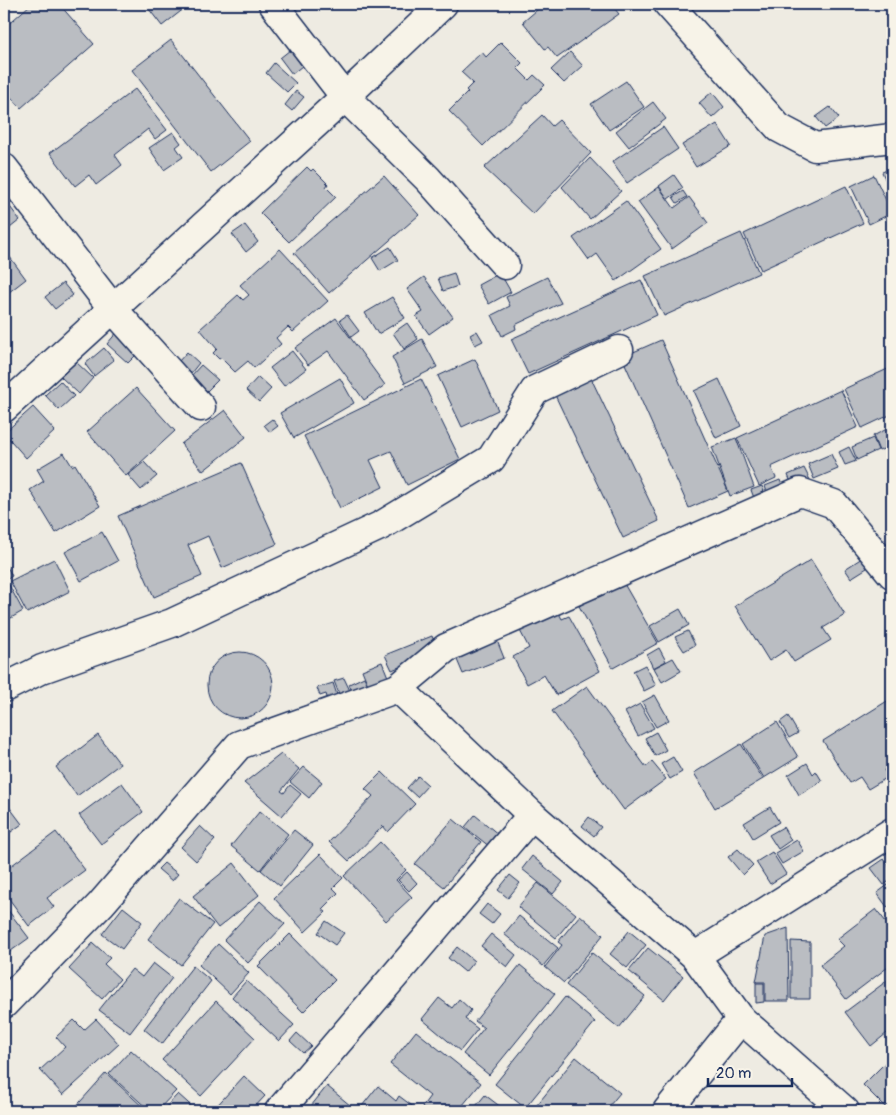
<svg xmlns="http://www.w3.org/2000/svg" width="896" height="1115" font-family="Pangolin,sans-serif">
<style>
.building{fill:#babdc2;stroke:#1b2f5e}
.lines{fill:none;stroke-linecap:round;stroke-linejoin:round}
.minor-casing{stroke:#1b2f5e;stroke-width:31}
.minor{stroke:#f7f3e8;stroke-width:28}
</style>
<rect width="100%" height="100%" fill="#eeebe2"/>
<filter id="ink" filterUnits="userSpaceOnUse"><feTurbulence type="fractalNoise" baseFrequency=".02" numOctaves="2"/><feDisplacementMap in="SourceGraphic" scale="10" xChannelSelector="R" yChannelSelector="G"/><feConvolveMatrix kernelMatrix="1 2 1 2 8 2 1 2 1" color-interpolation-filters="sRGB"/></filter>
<g filter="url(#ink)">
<g class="building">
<polygon points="31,4 59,4 94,44 21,108 10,96 7,98 4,94 4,28"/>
<polygon points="145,4 190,4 162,26"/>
<polygon points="544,4 611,4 619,14 557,58 548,47 545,49 523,22"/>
<polygon points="171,40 250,141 211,172 132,70"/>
<polygon points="501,42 522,63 517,68 529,80 534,75 545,85 483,146 449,111 468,92 466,90 473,83 461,72 482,52 486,57"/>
<polygon points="290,50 302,66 292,74 280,58"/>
<polygon points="570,52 583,66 564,83 551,70"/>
<polygon points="274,63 296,83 287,92 266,73"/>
<polygon points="626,81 644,107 609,130 591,104"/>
<polygon points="135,89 167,130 155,139 148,129 115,155 122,165 96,185 89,175 75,186 50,153"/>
<polygon points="296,91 304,97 292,111 285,105"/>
<polygon points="712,92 724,107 712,118 699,103"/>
<polygon points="653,102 666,119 629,147 616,131"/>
<polygon points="830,107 839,118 825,128 816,117"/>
<polygon points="542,115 552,126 559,120 591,153 533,214 484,168"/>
<polygon points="717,124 731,146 696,167 682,145"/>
<polygon points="663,127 678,149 627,183 612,162"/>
<polygon points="173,132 181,143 176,147 183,157 164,170 149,148"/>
<polygon points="590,158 621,191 590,219 562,187"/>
<polygon points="307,167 311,171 313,169 328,184 326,187 336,197 289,242 260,213"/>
<polygon points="892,168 892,194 882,172"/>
<polygon points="674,175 683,188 668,199 659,186"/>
<polygon points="874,175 892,213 869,224 851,186"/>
<polygon points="384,176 419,215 329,293 294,253"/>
<polygon points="846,186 863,223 761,270 744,234"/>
<polygon points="659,187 674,208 689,197 708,223 672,249 638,202"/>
<polygon points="683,191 687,197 677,203 673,197"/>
<polygon points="4,199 20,220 5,232 4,230"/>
<polygon points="626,201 661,249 616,281 597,254 589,260 573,238"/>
<polygon points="245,225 258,242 246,252 232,234"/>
<polygon points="741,233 759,273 664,316 645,276"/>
<polygon points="390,247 398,260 380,271 372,258"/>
<polygon points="4,249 26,279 4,296"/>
<polygon points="280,249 328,301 293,332 288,327 276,338 281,344 254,368 248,361 235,372 221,358 219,359 213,353 217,349 200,329 238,295 243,300 249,295 240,285"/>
<polygon points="454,273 458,286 443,291 438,278"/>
<polygon points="500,273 511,292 489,304 478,285"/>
<polygon points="424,277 453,317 429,334 416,316 423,312 407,289"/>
<polygon points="547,277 561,303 515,325 516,329 502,336 492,315 510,306 506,297"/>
<polygon points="641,280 657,315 528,374 511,339"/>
<polygon points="63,283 73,295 55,309 45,297"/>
<polygon points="392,297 405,318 378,334 365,313"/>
<polygon points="347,315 359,331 351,337 340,320"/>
<polygon points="336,318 385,385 364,400 328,351 308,365 295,348"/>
<polygon points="407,323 418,339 404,349 393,333"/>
<polygon points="118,331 140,351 128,363 107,344"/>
<polygon points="477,331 483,341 475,345 470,335"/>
<polygon points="422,339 437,367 405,383 392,357"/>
<polygon points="661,340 728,491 689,508 622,357"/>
<polygon points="104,348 114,360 94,376 85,364"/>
<polygon points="292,351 306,369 284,386 270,368"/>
<polygon points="187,352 199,363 191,373 178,362"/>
<polygon points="475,359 498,410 462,427 438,376"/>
<polygon points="76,362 93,378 79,394 61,377"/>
<polygon points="201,365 218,380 207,391 191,376"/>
<polygon points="892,367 892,414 862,428 844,389"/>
<polygon points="590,376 659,521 623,538 554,393"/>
<polygon points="258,377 271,389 259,402 246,390"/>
<polygon points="340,378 354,403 294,438 280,413"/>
<polygon points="421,379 460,459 407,485 391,451 370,460 383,487 340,508 304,436"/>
<polygon points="719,379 741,426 716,438 694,391"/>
<polygon points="60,381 74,396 59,410 45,395"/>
<polygon points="136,388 175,431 126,476 87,432"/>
<polygon points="841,390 858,427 771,467 776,478 759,486 737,438"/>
<polygon points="33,407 55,431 26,458 4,433"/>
<polygon points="225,410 246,437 203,471 181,444"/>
<polygon points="272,419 278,426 270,432 264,425"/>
<polygon points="892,428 892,440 888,430"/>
<polygon points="887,429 892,440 892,445 879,451 873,436"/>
<polygon points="736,438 754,487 730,496 712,447"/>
<polygon points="873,438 878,450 857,460 852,447"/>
<polygon points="849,447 856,461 845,465 839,452"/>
<polygon points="64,453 72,466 75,464 100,506 56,533 30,490 44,481 37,469"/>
<polygon points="831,454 838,469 814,479 808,464"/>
<polygon points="144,462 157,476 141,490 128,475"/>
<polygon points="241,463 277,544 222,568 208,536 188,545 202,576 154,597 118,516"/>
<polygon points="804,468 810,480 793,488 788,475"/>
<polygon points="780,480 785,493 769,499 765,486"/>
<polygon points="762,486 768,503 757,506 751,490"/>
<polygon points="102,532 118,561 81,581 65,552"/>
<polygon points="862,558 867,568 851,578 845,569"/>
<polygon points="54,559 70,591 27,613 10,581"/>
<polygon points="811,560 845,615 823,628 831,640 794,662 786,650 769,661 735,606"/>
<polygon points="4,561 12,576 4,581"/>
<polygon points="623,582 658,643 613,668 579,606"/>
<polygon points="9,585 23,611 4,622 4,588"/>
<polygon points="554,604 562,619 569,616 600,671 556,695 544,675 527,684 513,657 529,648 517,625"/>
<polygon points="680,609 689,625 659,642 650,626"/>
<polygon points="688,631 695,645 684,651 675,637"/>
<polygon points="432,636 438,651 392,670 385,655"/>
<polygon points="496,638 504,658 463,674 455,655"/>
<polygon points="659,648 666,661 653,668 647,655"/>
<circle cx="240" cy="685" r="33"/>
<polygon points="673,658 681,671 662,682 654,668"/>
<polygon points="382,662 388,677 368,685 362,670"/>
<polygon points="645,665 656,685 644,691 633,671"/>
<polygon points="364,677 369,687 353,694 349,684"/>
<polygon points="344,678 352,695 341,699 334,681"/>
<polygon points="333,683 339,701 329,704 326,694 320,696 317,688"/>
<polygon points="587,686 646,767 652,762 666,779 624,810 552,711"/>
<polygon points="655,695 669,720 656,727 642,702"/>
<polygon points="892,698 892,765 884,770 888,777 868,789 860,777 850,783 823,741"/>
<polygon points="640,704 654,728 638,736 625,712"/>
<polygon points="788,716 798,733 789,738 780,722"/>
<polygon points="777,722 798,757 764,778 743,744"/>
<polygon points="656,732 666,750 655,756 645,738"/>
<polygon points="98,735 120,764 77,796 56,767"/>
<polygon points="741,744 763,779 715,808 694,773"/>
<polygon points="281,754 299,769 281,791 284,793 290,785 301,794 282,816 244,783"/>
<polygon points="673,757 682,772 670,779 661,764"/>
<polygon points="807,763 813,774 816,771 822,781 799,795 788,775"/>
<polygon points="304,767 322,782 309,798 290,782"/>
<polygon points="382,772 415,804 388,832 383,826 349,861 329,842 373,796 365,789"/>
<polygon points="418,776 428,785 417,797 407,788"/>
<polygon points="122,783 143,812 101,844 79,815"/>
<polygon points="4,800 22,824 4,837"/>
<polygon points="770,807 779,822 753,838 744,823"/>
<polygon points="260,811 288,834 260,870 231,846"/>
<polygon points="475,815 499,835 490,847 465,827"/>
<polygon points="589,817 601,827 594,836 582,826"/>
<polygon points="453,819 481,842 444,887 415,864"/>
<polygon points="200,826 215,840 196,861 181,847"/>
<polygon points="783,827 791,840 778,849 769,835"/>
<polygon points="294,830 313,845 280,886 261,870"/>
<polygon points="56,832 85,870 47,898 54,907 29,926 4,892 4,871"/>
<polygon points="797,840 804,851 782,864 775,853"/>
<polygon points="380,842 406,870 396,880 412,897 386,921 344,876"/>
<polygon points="738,849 753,865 743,875 728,857"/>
<polygon points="772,852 786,874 770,884 756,862"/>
<polygon points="320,854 343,878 333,888 338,893 322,909 326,912 305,932 274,898"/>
<polygon points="532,856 563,882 553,894 522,869"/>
<polygon points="884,859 892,871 892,879 884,885 871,868"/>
<polygon points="164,863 178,874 172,881 158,869"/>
<polygon points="234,863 259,895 218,928 193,896"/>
<polygon points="407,872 417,883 409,891 398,880"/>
<polygon points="510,875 520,883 508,898 498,890"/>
<polygon points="892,882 892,903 887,907 877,893"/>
<polygon points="538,883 576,914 556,938 518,907"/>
<polygon points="179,898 213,924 181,965 148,939"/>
<polygon points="260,901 285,924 248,963 224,940"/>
<polygon points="487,904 500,914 492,924 479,914"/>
<polygon points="4,905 29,938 4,956"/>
<polygon points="123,907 142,922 122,949 102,934"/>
<polygon points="876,909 892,930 892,964 846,999 820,965 844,946 837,939"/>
<polygon points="580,915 603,935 564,983 545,967 562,945 558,942"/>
<polygon points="519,916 558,948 543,966 504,934"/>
<polygon points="326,921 344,933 335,945 318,933"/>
<polygon points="788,928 789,1001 765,1001 765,982 756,982 765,936"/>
<polygon points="629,931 646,945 627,968 610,954"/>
<polygon points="290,934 335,980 303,1012 258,966"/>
<polygon points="491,934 516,955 507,967 481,946"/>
<polygon points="791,941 810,942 810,999 791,999"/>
<polygon points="93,943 110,958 104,964 120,979 102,999 69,969"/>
<polygon points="218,944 249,973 230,994 199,965"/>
<polygon points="457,947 474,961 465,972 448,958"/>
<polygon points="648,948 683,976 664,1000 629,971"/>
<polygon points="592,953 645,996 619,1028 566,985"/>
<polygon points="153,963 172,978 130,1033 99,1010 132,969 142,977"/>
<polygon points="520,965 555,994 489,1075 463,1054 484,1028 475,1021"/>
<polygon points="193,966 211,981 162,1044 144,1029"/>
<polygon points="892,977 892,1029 871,1046 845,1012"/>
<polygon points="246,981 294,1025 279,1041 232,997"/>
<polygon points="756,983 764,983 764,1002 756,1003"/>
<polygon points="565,997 595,1022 525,1108 495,1084"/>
<polygon points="439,998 452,1008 459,999 471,1010 465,1019 478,1029 460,1051 422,1019"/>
<polygon points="216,1001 255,1038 201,1096 162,1060"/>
<polygon points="96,1019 119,1044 63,1095 40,1070 65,1047 56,1037 74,1020 84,1030"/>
<polygon points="416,1031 481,1083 458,1111 427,1111 422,1107 430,1096 390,1064"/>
<polygon points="297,1033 311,1046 303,1053 290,1041"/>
<polygon points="131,1050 176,1091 157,1111 150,1111 109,1074"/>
<polygon points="576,1057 620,1093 605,1111 532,1111"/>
<polygon points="891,1057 892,1058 892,1111 889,1111 863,1085"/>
<polygon points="106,1073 145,1109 142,1111 72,1111"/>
<polygon points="244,1076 265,1096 251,1111 212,1111"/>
<polygon points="327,1086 351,1106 347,1111 307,1111"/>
<polygon points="378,1086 396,1101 399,1096 419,1111 358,1111"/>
<polygon points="178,1094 197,1111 162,1111"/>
<polygon points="485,1095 506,1111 472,1111"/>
</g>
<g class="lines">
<defs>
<g id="minor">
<polyline points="273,4 345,97 428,179 505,265"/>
<polyline points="668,4 779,128 815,147 892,138"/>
<polyline points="4,168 113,309 201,407"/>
<polyline points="4,408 345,97 443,4"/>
<polyline points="4,688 42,669 172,623 382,525 491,459 535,390 619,350"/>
<polyline points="398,688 446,648 800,492 834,504 892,574"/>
<polyline points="695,956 892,832"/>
<polyline points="4,1004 101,904 239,745 398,688 532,815 695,956 741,1019 845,1111"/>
<polyline points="279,1111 532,815"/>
<polyline points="667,1111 741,1019"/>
</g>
</defs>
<use href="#minor" class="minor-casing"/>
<use href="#minor" class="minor"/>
</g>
</g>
<rect width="896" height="1115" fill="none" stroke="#f7f3e8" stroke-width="20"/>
<rect x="10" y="10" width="876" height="1095" fill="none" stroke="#1b2f5e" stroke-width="2" filter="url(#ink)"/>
<path d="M708 1078v8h84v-8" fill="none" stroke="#1b2f5e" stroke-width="2.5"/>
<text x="716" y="1078" font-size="15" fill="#1b2f5e" stroke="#f7f3e8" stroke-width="4" paint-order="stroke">20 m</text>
</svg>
